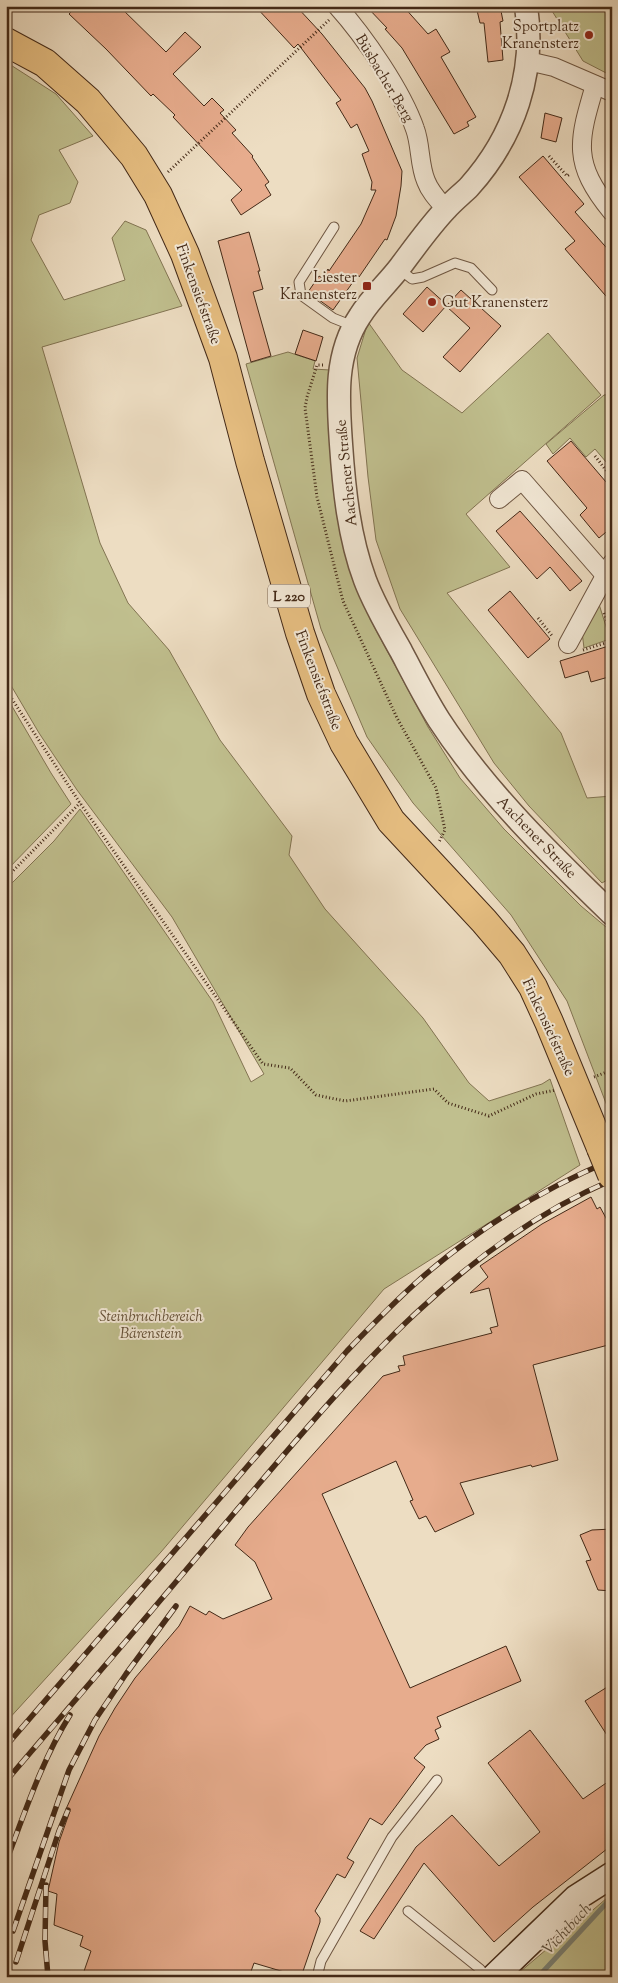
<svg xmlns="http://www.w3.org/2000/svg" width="618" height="1983" font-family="'Sorts Mill Goudy',serif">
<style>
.green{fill:#c0bf8e;stroke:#827452}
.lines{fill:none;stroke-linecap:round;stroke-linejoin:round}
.stream{stroke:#778176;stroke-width:5}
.building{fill:#e7ac8d;stroke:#432917}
.service-casing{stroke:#6e5642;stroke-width:11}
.minor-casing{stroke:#6e5642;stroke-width:20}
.tertiary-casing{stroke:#6e5642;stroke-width:25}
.secondary-casing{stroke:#432917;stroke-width:28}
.primary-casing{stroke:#432917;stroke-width:30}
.path{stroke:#432917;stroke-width:3;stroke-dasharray:1 2.5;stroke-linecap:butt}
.service{stroke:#f3e9d7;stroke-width:9}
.minor{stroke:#f3e9d7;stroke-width:18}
.tertiary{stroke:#f3e9d7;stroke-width:22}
.secondary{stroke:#f3e9d7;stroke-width:25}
.primary{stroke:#e6be81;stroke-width:28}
.rail-casing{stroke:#432917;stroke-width:5.5}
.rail{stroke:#f3e9d7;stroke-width:4;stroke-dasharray:11;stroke-linecap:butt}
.primary-bridge-casing{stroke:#432917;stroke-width:30;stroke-linecap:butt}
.primary-bridge{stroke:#e6be81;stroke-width:28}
.poi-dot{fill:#8f2418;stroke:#f3e9d7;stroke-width:2}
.labels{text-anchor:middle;stroke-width:4;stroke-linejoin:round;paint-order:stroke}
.shield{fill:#f3e9d7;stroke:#786351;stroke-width:1}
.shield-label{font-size:14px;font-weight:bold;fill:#432917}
.poi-label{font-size:15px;fill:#432917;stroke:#f3e9d7;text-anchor:end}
.street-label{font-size:15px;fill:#432917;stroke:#f3e9d7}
.park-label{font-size:15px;font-style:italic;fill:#624e35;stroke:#f3e9d7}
.water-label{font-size:16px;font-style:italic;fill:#584e3e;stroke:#f3e9d7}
</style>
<rect width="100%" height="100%" fill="#edddc2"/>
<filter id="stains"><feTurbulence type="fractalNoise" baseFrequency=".004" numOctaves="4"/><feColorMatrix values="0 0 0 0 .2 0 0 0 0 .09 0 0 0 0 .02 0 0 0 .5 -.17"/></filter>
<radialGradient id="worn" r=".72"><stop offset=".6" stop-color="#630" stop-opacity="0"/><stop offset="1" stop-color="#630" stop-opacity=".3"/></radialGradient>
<g class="green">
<polygon points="549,6 612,6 612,76 583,61"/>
<polygon points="6,62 56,94 93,136 59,150 78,182 70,203 39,215 31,240 64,300 125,280 112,238 125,221 146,230 182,306 42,347 100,543 128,603 169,650 220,740 292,836 289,855 325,909 423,1018 469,1083 489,1101 542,1084 550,1079 580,1165 384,1289 161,1552 6,1722 6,889 54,841 80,809 213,1002 251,1082 264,1074 172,917 77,790 39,733 6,677"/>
<polygon points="368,322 402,370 462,413 548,333 601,395 466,514 510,567 447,593 561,733 587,798 612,796 612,877 602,883 529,806 494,763 400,609 376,540 368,477 357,358"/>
<polygon points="288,352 315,361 313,369 330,370 345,543 370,619 428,727 460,778 504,829 581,906 612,932 612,1119 567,1001 511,915 413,803 367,737 321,629 246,364"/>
<polygon points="612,394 612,469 595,449 586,457 570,438 553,454 546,444 604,395"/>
<polygon points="598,601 610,639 584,648 582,632"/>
<polygon points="6,696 51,773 71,804 6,871"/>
<polygon points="612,1895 612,1977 514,1977 607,1898"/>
</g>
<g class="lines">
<polyline class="stream" points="538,1977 612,1897"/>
</g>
<g class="building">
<polygon points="77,6 119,6 166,52 185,32 201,47 173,74 204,106 212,98 224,110 220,113 236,130 232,133 253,156 252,157 269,182 265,185 271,195 241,215 231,200 242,190 173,117 175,115 153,94 151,96 106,49 69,14"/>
<polygon points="255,6 296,6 322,34 365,88 372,101 402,171 401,186 396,216 387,240 385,239 359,277 358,275 333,310 308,292 319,276 322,278 328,269 329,271 361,224 376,190 371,190 372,182 362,154 369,151 357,124 351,128 336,103 341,100 298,44 294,48"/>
<polygon points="366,6 403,6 428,34 436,29 450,52 441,57 476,117 467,122 469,126 454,134 402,48 385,29 387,28"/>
<polygon points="476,6 500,6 503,21 500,22 503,60 488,62 484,23 480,23"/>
<polygon points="545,113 562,118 556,142 541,138"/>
<polygon points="543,156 584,204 575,212 612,254 612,303 565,249 575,241 519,177"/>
<polygon points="249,232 260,271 258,271 263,289 253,292 271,356 251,362 218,241"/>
<polygon points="427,287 447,305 461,290 501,326 460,372 443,357 470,328 446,306 423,332 403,314"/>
<polygon points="303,330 323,337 316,361 295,354"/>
<polygon points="571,441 612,489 612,527 599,538 580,515 587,508 547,461"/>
<polygon points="520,511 582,581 570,591 550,567 537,579 496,531"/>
<polygon points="510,591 550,639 528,658 488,610"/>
<polygon points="612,645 612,676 591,682 588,671 565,678 560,661"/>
<polygon points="591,1197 597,1209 600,1207 612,1229 612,1344 533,1365 558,1460 532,1467 531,1465 460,1483 474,1514 435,1532 426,1516 419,1519 410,1501 413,1500 396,1461 322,1494 410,1688 506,1646 521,1681 437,1717 441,1727 435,1730 439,1739 426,1745 414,1758 425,1767 382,1825 370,1818 347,1858 354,1862 345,1878 337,1874 315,1911 320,1918 320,1922 301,1977 254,1963 249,1977 82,1977 91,1951 80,1946 83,1936 54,1925 57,1894 48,1891 59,1842 70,1811 66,1809 99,1736 115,1708 135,1678 179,1626 190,1606 206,1615 209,1611 223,1619 272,1599 255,1562 235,1545 248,1527 383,1376 400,1371 398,1366 405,1365 403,1356 492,1333 490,1328 498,1326 489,1288 470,1293 488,1277 480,1266 542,1224"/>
<polygon points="612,1529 612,1591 598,1590 586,1561 591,1560 580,1535 592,1530"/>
<polygon points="612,1684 612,1743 585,1701"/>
<polygon points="530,1730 583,1799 612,1779 612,1845 533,1907 494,1942 424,1863 374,1939 360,1931 416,1847 452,1815 499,1866 540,1832 488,1763"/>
</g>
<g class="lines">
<defs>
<g id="service">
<polyline points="334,227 299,282 301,295 333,318 353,326"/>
<polyline points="399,269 412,279 423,277 455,263 471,268 492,290"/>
<polyline points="408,1911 480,1969 486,1977"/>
<polyline points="317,1977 321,1961 392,1837 437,1780"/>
</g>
<g id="minor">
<path d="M337,6c27,30 65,85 78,123 6,16 4,36 11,52 4,11 12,19 20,28"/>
<polyline points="528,61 554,67 612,92"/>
<path d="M595,85c-17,57 -23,78 17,127"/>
<polyline points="499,499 522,480 605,575"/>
<polyline points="568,644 612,563"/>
</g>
<path id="tertiary" d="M526,6c10,67 -12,131 -57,181 -7,7 -16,14 -23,22 -17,18 -31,38 -46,58 -13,17 -29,31 -40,49 -26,39 -22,84 -19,128 3,45 8,93 24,136 9,24 23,48 36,71 12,23 24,47 38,69 47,72 111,134 173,194"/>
<polyline id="secondary" points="494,1977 576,1898 612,1875"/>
<polyline id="primary" points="6,42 45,63 88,101 134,156 158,195 185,254 223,358 250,461 300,633 321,694 344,743 391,821 484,921 512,954 533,987 549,1022 601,1148"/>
</defs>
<use href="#service" class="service-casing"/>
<use href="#minor" class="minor-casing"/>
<use href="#tertiary" class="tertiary-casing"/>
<use href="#secondary" class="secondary-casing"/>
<use href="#primary" class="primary-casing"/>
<g class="path">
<polyline points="549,156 567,176 570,174"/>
<polyline points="168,172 329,20"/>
<polyline points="323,365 317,365 307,397 305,408 317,497 343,601 397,718 436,788 445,830 439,842"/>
<polyline points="595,456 612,478"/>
<polyline points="604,613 612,634"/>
<polyline points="538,618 553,637"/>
<polyline points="583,650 612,641"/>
<polyline points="6,690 80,803 263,1064 290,1068 316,1095 345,1101 434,1089 448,1103 489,1116 536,1094 556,1090"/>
<polyline points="6,878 80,803"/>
<polyline points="594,1077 612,1070"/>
</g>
<use href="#service" class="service"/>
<use href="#minor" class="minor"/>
<use href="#tertiary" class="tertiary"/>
<use href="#secondary" class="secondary"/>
<use href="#primary" class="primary"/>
<defs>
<g id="rail">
<path d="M6,1746l341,-395c23,-24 46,-48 71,-70 56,-50 124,-92 194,-121"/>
<path d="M6,1781c75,-87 150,-175 224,-263 110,-129 222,-270 382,-338"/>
<path d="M6,1862c19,-50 36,-102 64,-147"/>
<polyline points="46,1885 45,1941 48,1977"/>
<polyline points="13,1931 69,1770 95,1720 126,1674 176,1606"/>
<polyline points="16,1962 59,1831 68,1810"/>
</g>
</defs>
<use href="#rail" class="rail-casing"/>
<use href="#rail" class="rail"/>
<defs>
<polyline id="primary-bridge" points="601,1148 612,1175"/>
</defs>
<use href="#primary-bridge" class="primary-bridge-casing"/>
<use href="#primary-bridge" class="primary-bridge"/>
</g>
<g class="poi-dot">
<circle cx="589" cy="35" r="5"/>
<rect x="362" y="281" width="10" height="10" rx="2.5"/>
<circle cx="432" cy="302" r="5"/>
</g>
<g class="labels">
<rect class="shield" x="268" y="584.5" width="42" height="23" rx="4"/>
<g class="shield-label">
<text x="289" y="601">L 220</text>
</g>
<g class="poi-label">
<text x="579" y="31">Sportplatz<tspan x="579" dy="17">Kranensterz</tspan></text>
<text x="357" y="282">Liester<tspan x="357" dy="17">Kranensterz</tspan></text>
<text x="442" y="307" text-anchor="start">Gut Kranensterz</text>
</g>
<g class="street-label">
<text transform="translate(385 78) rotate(59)" y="5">Büsbacher Berg</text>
<text transform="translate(199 294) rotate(70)" y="5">Finkensiefstraße</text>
<text transform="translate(346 473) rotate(-96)" y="5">Aachener Straße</text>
<text transform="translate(319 680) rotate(69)" y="5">Finkensiefstraße</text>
<text transform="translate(537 837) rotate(46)" y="5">Aachener Straße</text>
<text transform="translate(549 1027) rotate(65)" y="5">Finkensiefstraße</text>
</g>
<g class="park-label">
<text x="151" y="1321">Steinbruchbereich<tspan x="151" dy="17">Bärenstein</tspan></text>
</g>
<g class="water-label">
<text transform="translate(566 1928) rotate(-47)" y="6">Vichtbach</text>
</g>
</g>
<rect width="618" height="1983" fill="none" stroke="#edddc2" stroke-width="25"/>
<rect x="8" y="8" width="603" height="1968" fill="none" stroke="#432917" stroke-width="2.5"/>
<rect x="12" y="12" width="593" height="1958" fill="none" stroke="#432917"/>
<rect width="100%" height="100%" filter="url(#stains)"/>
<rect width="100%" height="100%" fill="url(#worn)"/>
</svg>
